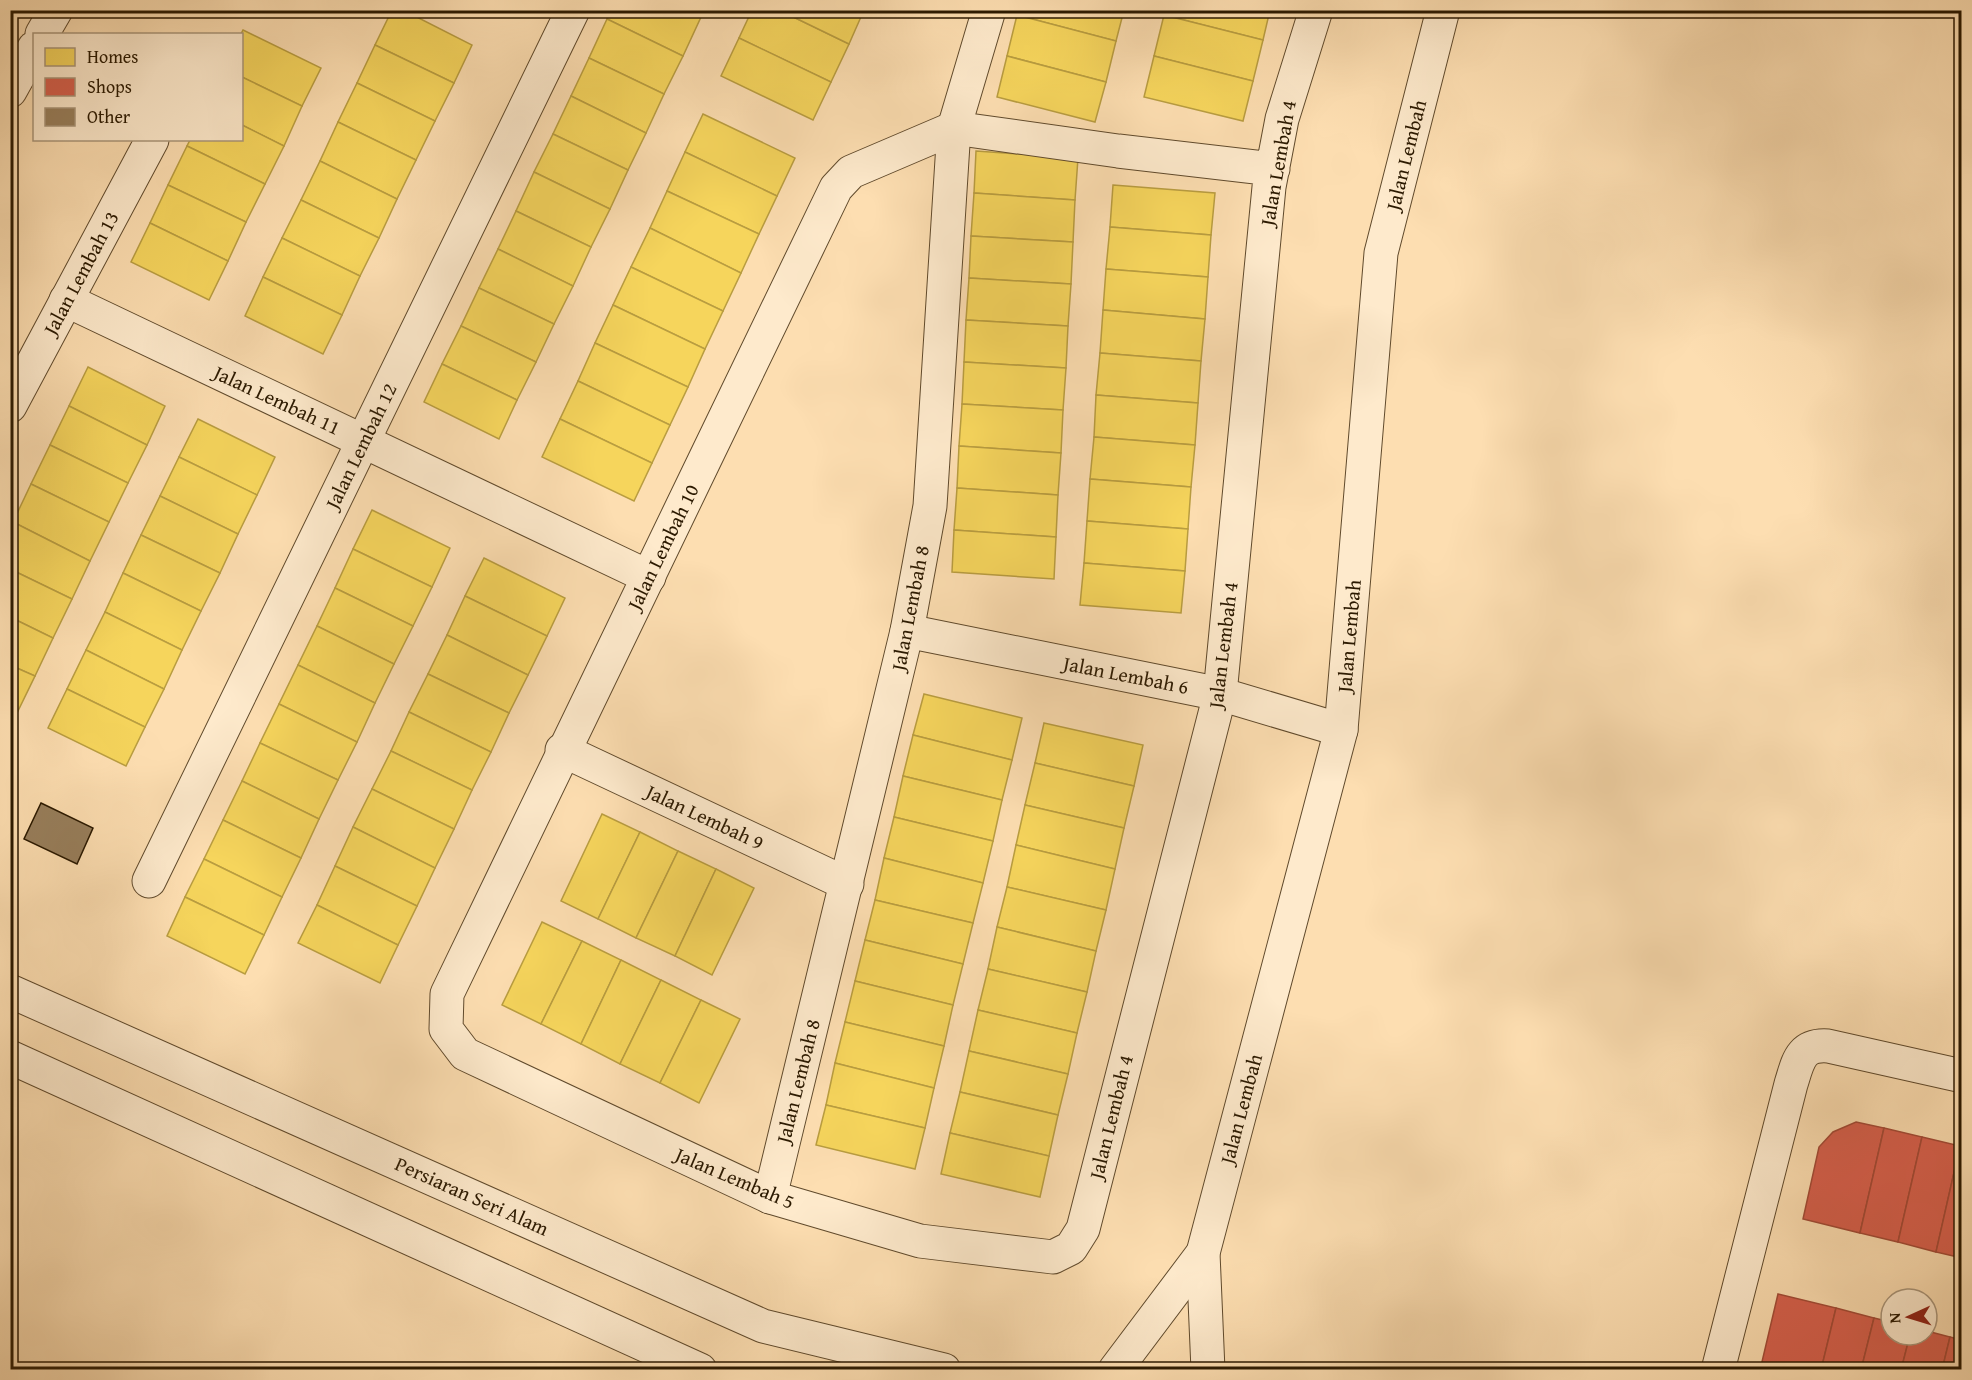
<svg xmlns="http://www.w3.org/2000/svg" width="1972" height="1380" font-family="'Gentium Book Plus',serif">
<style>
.homes{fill:#f6d55c;stroke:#b99d40;stroke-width:1.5}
.shops{fill:#d6604d;stroke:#a34b36;stroke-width:1.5}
.building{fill:#987f5c;stroke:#2b1900;stroke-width:1.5}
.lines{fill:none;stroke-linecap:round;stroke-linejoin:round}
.minor-casing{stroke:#604a2c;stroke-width:35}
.minor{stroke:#feeacc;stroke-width:33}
.labels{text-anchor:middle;stroke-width:6;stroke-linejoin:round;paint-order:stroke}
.street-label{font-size:20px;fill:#2b1900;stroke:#feeacc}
</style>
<rect width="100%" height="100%" fill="#fddeb1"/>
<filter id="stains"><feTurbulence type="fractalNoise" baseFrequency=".00333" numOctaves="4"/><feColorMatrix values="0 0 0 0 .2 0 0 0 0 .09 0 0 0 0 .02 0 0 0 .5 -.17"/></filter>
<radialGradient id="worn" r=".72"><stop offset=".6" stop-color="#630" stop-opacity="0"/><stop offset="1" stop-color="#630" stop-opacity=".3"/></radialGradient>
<g class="homes">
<polygon points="392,10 403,10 472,45 454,83 375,45"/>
<polygon points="612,10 687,10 701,17 683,56 607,19"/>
<polygon points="752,10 779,10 849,44 831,82 739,38"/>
<polygon points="779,10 864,10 849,44"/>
<polygon points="1018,10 1124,10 1116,41 1017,15"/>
<polygon points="1165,10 1270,10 1263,40 1164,15"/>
<polygon points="1017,15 1116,41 1106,82 1007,56"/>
<polygon points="1164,15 1263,40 1253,81 1154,56"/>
<polygon points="607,19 683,56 664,94 589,58"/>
<polygon points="243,30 321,68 302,106 242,77 241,34"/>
<polygon points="739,38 831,82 813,120 721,76"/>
<polygon points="375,45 454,83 435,121 357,83"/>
<polygon points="1007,56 1106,82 1095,122 997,97"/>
<polygon points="1154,56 1253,81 1243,121 1144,97"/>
<polygon points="589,58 664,94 646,133 571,96"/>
<polygon points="242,77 302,106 284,146 242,125"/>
<polygon points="357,83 435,121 416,160 338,122"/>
<polygon points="571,96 646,133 628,170 553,134"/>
<polygon points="703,114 795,158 777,196 685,152"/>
<polygon points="338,122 416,160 397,199 320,161"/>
<polygon points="242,125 284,146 265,184 187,146 190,140 242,140"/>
<polygon points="553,134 628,170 610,209 534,172"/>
<polygon points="187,146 265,184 246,222 168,185"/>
<polygon points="976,151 1078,158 1075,200 974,193"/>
<polygon points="685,152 777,196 759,234 667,191"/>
<polygon points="320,161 397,199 379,238 301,200"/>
<polygon points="534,172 610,209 591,247 516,211"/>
<polygon points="168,185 246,222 228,261 150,223"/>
<polygon points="1113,185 1215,193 1211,235 1110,227"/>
<polygon points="667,191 759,234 741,273 650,228"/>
<polygon points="974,193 1075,200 1073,242 971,236"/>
<polygon points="301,200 379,238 360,276 282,238"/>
<polygon points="516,211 591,247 573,286 498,249"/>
<polygon points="150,223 228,261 209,300 131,262"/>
<polygon points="1110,227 1211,235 1208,277 1106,269"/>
<polygon points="650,228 741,273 723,311 631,267"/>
<polygon points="971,236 1073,242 1071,284 969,278"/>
<polygon points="282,238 360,276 342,315 263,277"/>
<polygon points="498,249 573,286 554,324 479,288"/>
<polygon points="631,267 723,311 705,349 613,305"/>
<polygon points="1106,269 1208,277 1205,319 1103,310"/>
<polygon points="263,277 342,315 323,354 245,316"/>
<polygon points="969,278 1071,284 1068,326 966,320"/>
<polygon points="479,288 554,324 536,362 461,326"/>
<polygon points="613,305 705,349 688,387 595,343"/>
<polygon points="1103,310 1205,319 1201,361 1100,353"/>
<polygon points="966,320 1068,326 1066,368 964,362"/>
<polygon points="461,326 536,362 517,400 442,364"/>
<polygon points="595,343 688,387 670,425 578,381"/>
<polygon points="1100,353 1201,361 1198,403 1096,395"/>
<polygon points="964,362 1066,368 1063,410 962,404"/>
<polygon points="442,364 517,400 499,439 424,402"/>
<polygon points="88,367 165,406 147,445 69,406"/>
<polygon points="578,381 670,425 652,463 560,419"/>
<polygon points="1096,395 1198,403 1195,445 1094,437"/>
<polygon points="962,404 1063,410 1061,453 959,446"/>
<polygon points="69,406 147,445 128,483 50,445"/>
<polygon points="198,419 275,457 257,495 179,457"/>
<polygon points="560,419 652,463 634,501 542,457"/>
<polygon points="1094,437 1195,445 1191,487 1090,479"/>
<polygon points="50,445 128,483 109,522 31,484"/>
<polygon points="959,446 1061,453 1058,495 957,488"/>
<polygon points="179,457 257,495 238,534 160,496"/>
<polygon points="1090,479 1191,487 1188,529 1087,521"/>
<polygon points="31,484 109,522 90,561 13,522"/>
<polygon points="957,488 1058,495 1056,537 954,530"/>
<polygon points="160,496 238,534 220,573 141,535"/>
<polygon points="372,510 450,548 432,587 353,549"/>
<polygon points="1087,521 1188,529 1185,571 1084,563"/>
<polygon points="13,522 90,561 72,599 10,569 10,527"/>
<polygon points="954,530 1056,537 1054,579 952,572"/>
<polygon points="141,535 220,573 201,611 123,573"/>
<polygon points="353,549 432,587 413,626 335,588"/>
<polygon points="484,558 565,598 547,636 465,596"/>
<polygon points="1084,563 1185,571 1181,613 1080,605"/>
<polygon points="10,569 72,599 53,638 10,617"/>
<polygon points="123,573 201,611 182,650 105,612"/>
<polygon points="335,588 413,626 394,664 317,626"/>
<polygon points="465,596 547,636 528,675 447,635"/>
<polygon points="105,612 182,650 164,689 86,650"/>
<polygon points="10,617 53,638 35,676 10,665"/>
<polygon points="317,626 394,664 375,703 298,665"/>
<polygon points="447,635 528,675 509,713 428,674"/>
<polygon points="86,650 164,689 145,727 67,689"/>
<polygon points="10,665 35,676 16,715 10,713"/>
<polygon points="298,665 375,703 357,742 279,704"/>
<polygon points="428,674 509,713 491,752 409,712"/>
<polygon points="67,689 145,727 126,766 48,728"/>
<polygon points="924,694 1022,718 1012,760 913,735"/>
<polygon points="279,704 357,742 338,780 260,743"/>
<polygon points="409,712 491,752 472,790 391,751"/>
<polygon points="1044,723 1143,745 1134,786 1035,763"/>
<polygon points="913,735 1012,760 1002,800 903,776"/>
<polygon points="260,743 338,780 319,819 242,781"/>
<polygon points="391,751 472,790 454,829 372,789"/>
<polygon points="1035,763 1134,786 1124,828 1025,805"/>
<polygon points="903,776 1002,800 993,841 894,817"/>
<polygon points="242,781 319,819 301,858 223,820"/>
<polygon points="372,789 454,829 435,868 353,827"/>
<polygon points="1025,805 1124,828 1115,869 1016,845"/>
<polygon points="602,814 640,832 598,919 561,901"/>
<polygon points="894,817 993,841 983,883 884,858"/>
<polygon points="223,820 301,858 282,897 204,859"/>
<polygon points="353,827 435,868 417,906 335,866"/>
<polygon points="640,832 678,851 636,938 598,919"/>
<polygon points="1016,845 1115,869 1106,910 1007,887"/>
<polygon points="678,851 716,869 675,956 636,938"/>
<polygon points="884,858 983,883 973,923 875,900"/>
<polygon points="204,859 282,897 264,935 185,897"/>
<polygon points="335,866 417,906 398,945 317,905"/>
<polygon points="716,869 754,888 712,975 675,956"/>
<polygon points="1007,887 1106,910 1096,951 997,927"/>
<polygon points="185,897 264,935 245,974 167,936"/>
<polygon points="875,900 973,923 963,964 865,940"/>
<polygon points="317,905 398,945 380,983 298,943"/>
<polygon points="542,922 582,941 541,1024 502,1005"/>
<polygon points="997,927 1096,951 1087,992 988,969"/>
<polygon points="865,940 963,964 953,1005 855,981"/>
<polygon points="582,941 621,960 581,1044 541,1024"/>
<polygon points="621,960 661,980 620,1064 581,1044"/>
<polygon points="988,969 1087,992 1077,1033 978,1010"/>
<polygon points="661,980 701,1000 660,1083 620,1064"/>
<polygon points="855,981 953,1005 944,1046 845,1022"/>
<polygon points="701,1000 740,1019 699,1103 660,1083"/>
<polygon points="978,1010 1077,1033 1068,1074 969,1051"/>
<polygon points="845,1022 944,1046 934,1088 835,1063"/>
<polygon points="969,1051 1068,1074 1058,1115 960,1092"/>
<polygon points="835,1063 934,1088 925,1128 826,1105"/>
<polygon points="960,1092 1058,1115 1049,1156 950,1133"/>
<polygon points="826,1105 925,1128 915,1169 816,1145"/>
<polygon points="950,1133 1049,1156 1040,1197 941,1174"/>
</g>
<g class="shops">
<polygon points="1856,1122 1884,1128 1860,1233 1803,1219 1819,1147 1833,1132"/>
<polygon points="1884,1128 1922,1137 1898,1242 1860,1233"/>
<polygon points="1922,1137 1960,1146 1936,1252 1898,1242"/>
<polygon points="1960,1146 1962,1146 1962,1258 1936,1252"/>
<polygon points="1778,1294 1836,1308 1821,1370 1762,1370 1761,1366"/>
<polygon points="1836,1308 1874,1318 1861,1370 1821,1370"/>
<polygon points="1874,1318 1891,1322 1891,1335 1910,1335 1901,1370 1861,1370"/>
<polygon points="1927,1331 1950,1337 1942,1370 1901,1370 1910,1335 1927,1335"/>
<polygon points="1950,1337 1962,1340 1962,1370 1942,1370"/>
</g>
<polygon class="building" points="41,803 93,828 77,864 24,839"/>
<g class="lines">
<defs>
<g id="minor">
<polyline points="42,34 56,10"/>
<polyline points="10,91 34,48"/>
<path d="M1273,169l-155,-18 -164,-23 -103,44 -15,16c-129,269 -261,536 -389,806l-1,35 19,25 305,143 150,44 133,16 18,-9 12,-19 137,-535 49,-507 13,-68 34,-109"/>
<polyline points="66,300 649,577"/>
<polyline points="10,406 152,140"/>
<polyline points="907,631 1220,694 1341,730"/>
<polyline points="562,750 847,884"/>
<polyline points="149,881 573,10"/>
<polyline points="10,991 763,1326 944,1370"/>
<polyline points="10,1057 700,1370"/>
<polyline points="770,1197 907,631 930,506 954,128 989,10"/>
<polyline points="1115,1370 1203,1253"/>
<polyline points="1208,1370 1203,1253 1341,730 1381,253 1443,10"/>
<path d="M1718,1370l73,-286c7,-22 9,-40 37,-38l134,30"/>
</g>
</defs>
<use href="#minor" class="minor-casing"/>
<use href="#minor" class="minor"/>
</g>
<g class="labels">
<g class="street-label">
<text transform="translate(1406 155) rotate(-76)" y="7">Jalan Lembah</text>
<text transform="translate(1278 163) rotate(-80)" y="7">Jalan Lembah 4</text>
<text transform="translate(81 273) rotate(-62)" y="7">Jalan Lembah 13</text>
<text transform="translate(277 400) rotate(25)" y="7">Jalan Lembah 11</text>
<text transform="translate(361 446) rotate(-64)" y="7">Jalan Lembah 12</text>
<text transform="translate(663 547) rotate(-64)" y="7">Jalan Lembah 10</text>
<text transform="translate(910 608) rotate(-79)" y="7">Jalan Lembah 8</text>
<text transform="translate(1349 636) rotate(-85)" y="7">Jalan Lembah</text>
<text transform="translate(1223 645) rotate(-83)" y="7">Jalan Lembah 4</text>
<text transform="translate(1126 675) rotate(11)" y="7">Jalan Lembah 6</text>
<text transform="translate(705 817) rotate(25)" y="7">Jalan Lembah 9</text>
<text transform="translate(798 1081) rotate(-76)" y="7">Jalan Lembah 8</text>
<text transform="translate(1241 1109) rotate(-75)" y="7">Jalan Lembah</text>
<text transform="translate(1111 1117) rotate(-76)" y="7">Jalan Lembah 4</text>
<text transform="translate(735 1178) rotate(23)" y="7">Jalan Lembah 5</text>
<text transform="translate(472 1196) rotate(24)" y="7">Persiaran Seri Alam</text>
</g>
</g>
<rect width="1972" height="1380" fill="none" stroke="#fddeb1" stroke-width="36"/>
<rect x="12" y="12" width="1948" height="1356" fill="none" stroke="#2b1900" stroke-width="3"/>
<rect x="18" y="18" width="1936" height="1344" fill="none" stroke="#2b1900" stroke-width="1.5"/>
<rect x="33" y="33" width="210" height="108" fill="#feeacc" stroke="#aa967a" stroke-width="1.5"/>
<rect x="45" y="48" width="30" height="18" fill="#f6d55c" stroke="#aa967a" stroke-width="1.5"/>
<text x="87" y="63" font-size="18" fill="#2b1900">Homes</text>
<rect x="45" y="78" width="30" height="18" fill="#d6604d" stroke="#aa967a" stroke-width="1.5"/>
<text x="87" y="93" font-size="18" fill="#2b1900">Shops</text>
<rect x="45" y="108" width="30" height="18" fill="#987f5c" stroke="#aa967a" stroke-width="1.5"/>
<text x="87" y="123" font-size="18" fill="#2b1900">Other</text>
<g transform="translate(1909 1317) rotate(266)"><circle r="28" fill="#feeacc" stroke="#aa967a" stroke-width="1.5"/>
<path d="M0-4.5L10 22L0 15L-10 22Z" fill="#8f2418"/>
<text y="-9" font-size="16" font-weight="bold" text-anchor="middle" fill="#2b1900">N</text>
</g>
<rect width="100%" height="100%" filter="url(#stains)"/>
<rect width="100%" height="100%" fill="url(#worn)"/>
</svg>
